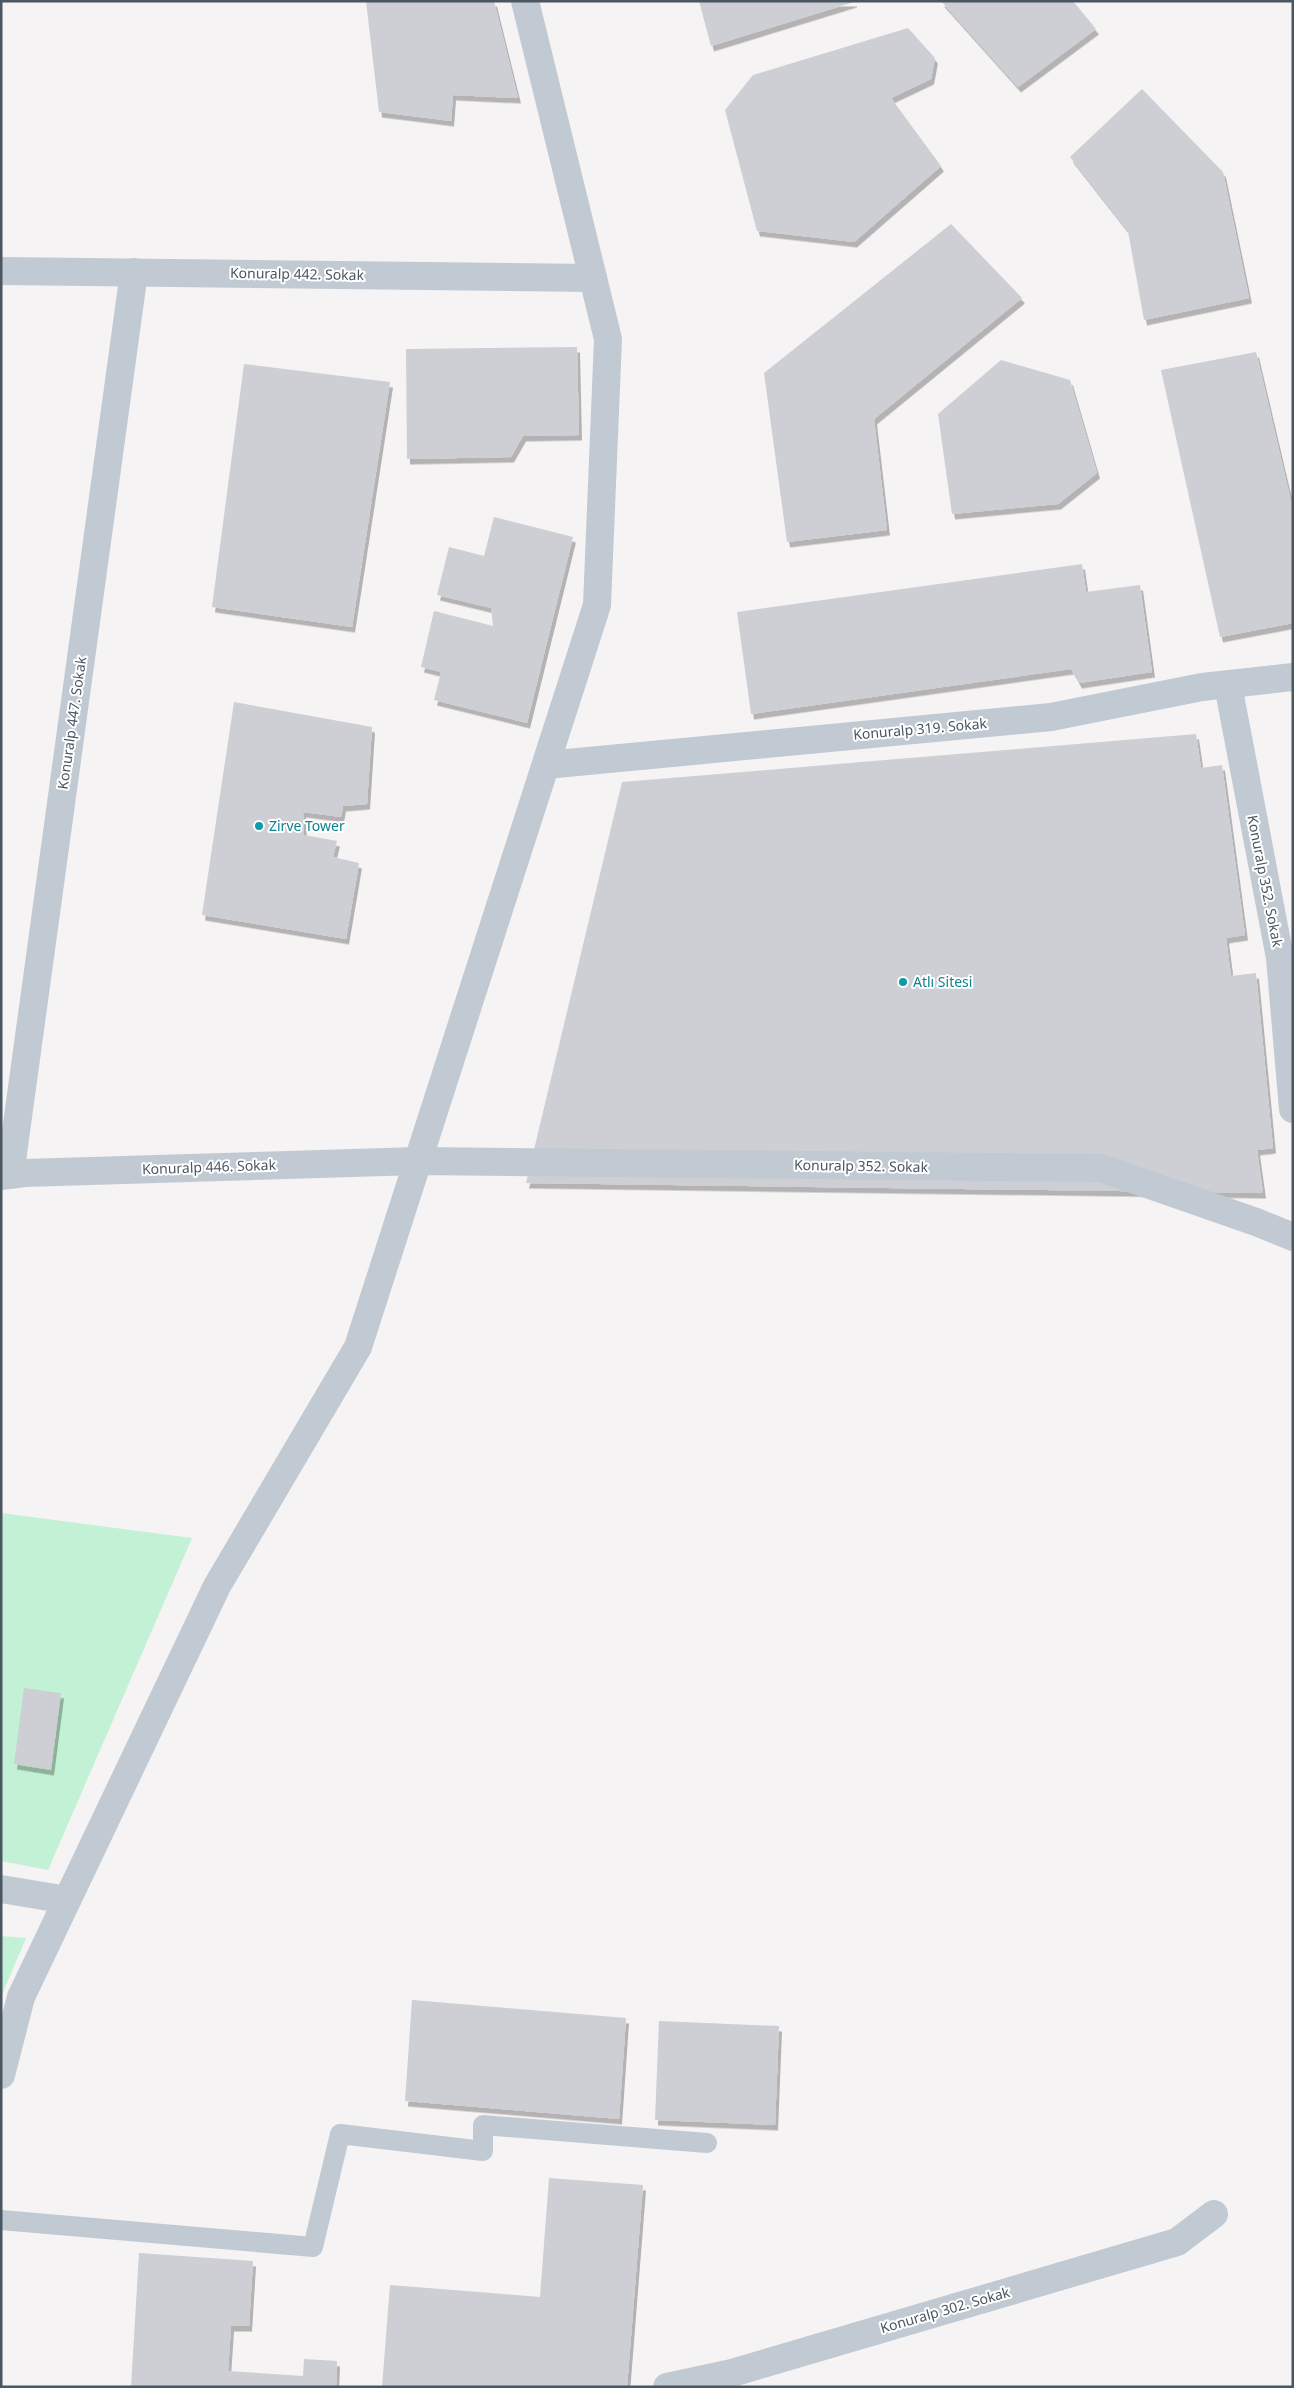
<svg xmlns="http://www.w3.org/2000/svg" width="1294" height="2388" font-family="'Noto Sans',sans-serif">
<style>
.green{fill:#c3f1d5}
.building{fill:#cdcfd5;filter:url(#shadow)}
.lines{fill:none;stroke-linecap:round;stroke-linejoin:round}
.service{stroke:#c1cad2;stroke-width:20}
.minor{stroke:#c1cad2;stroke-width:28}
.tertiary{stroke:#c1cad2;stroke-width:28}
.culture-dot{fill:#0f9aa8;stroke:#fff;stroke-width:2}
.labels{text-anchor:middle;stroke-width:4;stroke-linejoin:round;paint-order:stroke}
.street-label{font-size:14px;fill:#4a5661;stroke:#fff}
.culture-label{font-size:14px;fill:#0d838f;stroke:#fff;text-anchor:start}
</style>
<defs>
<filter id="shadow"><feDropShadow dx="3" dy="5.5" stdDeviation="0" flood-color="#0004"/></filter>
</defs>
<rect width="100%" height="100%" fill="#f5f3f3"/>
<g class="green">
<polygon points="1,1513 192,1538 48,1870 1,1861"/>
<polygon points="1,1936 26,1938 1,1997"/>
</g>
<g class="building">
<polygon points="366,1 494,1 518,98 453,95 451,121 379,112"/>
<polygon points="699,1 854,1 854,2 711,46"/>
<polygon points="941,1 1073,1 1096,29 1018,87"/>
<polygon points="908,28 935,58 931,79 891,98 941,166 854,242 757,231 725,110 753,75"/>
<polygon points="1142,89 1223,172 1249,298 1144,320 1128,231 1070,157"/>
<polygon points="951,224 1022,298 874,419 887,530 787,542 764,373"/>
<polygon points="577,347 579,435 523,436 511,457 407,459 406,349"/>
<polygon points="1256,352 1293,510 1293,623 1220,637 1161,370"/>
<polygon points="1001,360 1070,380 1097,473 1058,504 952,514 938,414"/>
<polygon points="244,364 390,382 352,627 212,607"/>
<polygon points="494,517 573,537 527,723 434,700 441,672 421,667 434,611 493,626 491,608 437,595 449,547 484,556"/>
<polygon points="1082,564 1086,592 1140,585 1152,672 1079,683 1071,669 751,714 737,612"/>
<polygon points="234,702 372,727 367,804 343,806 341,817 303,812 304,835 337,841 333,857 359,863 346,939 202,915"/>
<polygon points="1196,734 1201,768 1222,765 1245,935 1226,938 1231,976 1256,973 1273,1148 1257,1150 1263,1193 526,1183 622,782"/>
<polygon points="24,1688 61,1693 51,1770 14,1764"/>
<polygon points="412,2000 626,2018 619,2119 405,2101"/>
<polygon points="659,2021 779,2026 775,2125 655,2120"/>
<polygon points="549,2178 643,2185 627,2387 382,2387 390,2285 540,2297"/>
<polygon points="139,2253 253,2261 249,2326 231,2326 228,2371 303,2376 304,2359 337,2361 336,2387 131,2387"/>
</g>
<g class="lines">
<polyline class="service" points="1,2220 313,2247 340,2134 483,2151 483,2125 707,2143"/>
<g class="minor">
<polyline points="1,271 593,278"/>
<polyline points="1228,685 1280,958 1293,1109"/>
<polyline points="546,765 1051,717 1202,687 1293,677"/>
<polyline points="10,1175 134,272"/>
<polyline points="1,1176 24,1173 418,1161 1101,1168 1256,1222 1293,1237"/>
<polyline points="667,2387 732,2373 1177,2242 1214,2214"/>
</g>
<g class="tertiary">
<polyline points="1,1889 67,1900"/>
<polyline points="1,2075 21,1997 217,1586 358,1347 597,605 608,339 525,1"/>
</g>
</g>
<g class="culture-dot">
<circle cx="259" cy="826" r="5"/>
<circle cx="903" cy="982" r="5"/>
</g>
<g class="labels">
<g class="street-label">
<text transform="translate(297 274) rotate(1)" y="5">Konuralp 442. Sokak</text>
<text transform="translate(72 723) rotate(-82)" y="5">Konuralp 447. Sokak</text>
<text transform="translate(920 729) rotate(-5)" y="5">Konuralp 319. Sokak</text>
<text transform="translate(1265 881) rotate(79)" y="5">Konuralp 352. Sokak</text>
<text transform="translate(861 1166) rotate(1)" y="5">Konuralp 352. Sokak</text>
<text transform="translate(209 1167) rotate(-2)" y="5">Konuralp 446. Sokak</text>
<text transform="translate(945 2310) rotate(-16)" y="5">Konuralp 302. Sokak</text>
</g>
<g class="culture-label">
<text x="269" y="831">Zirve Tower</text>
<text x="913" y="987">Atlı Sitesi</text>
</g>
</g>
<rect width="1294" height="2388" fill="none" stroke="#4a5661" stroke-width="5"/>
</svg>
